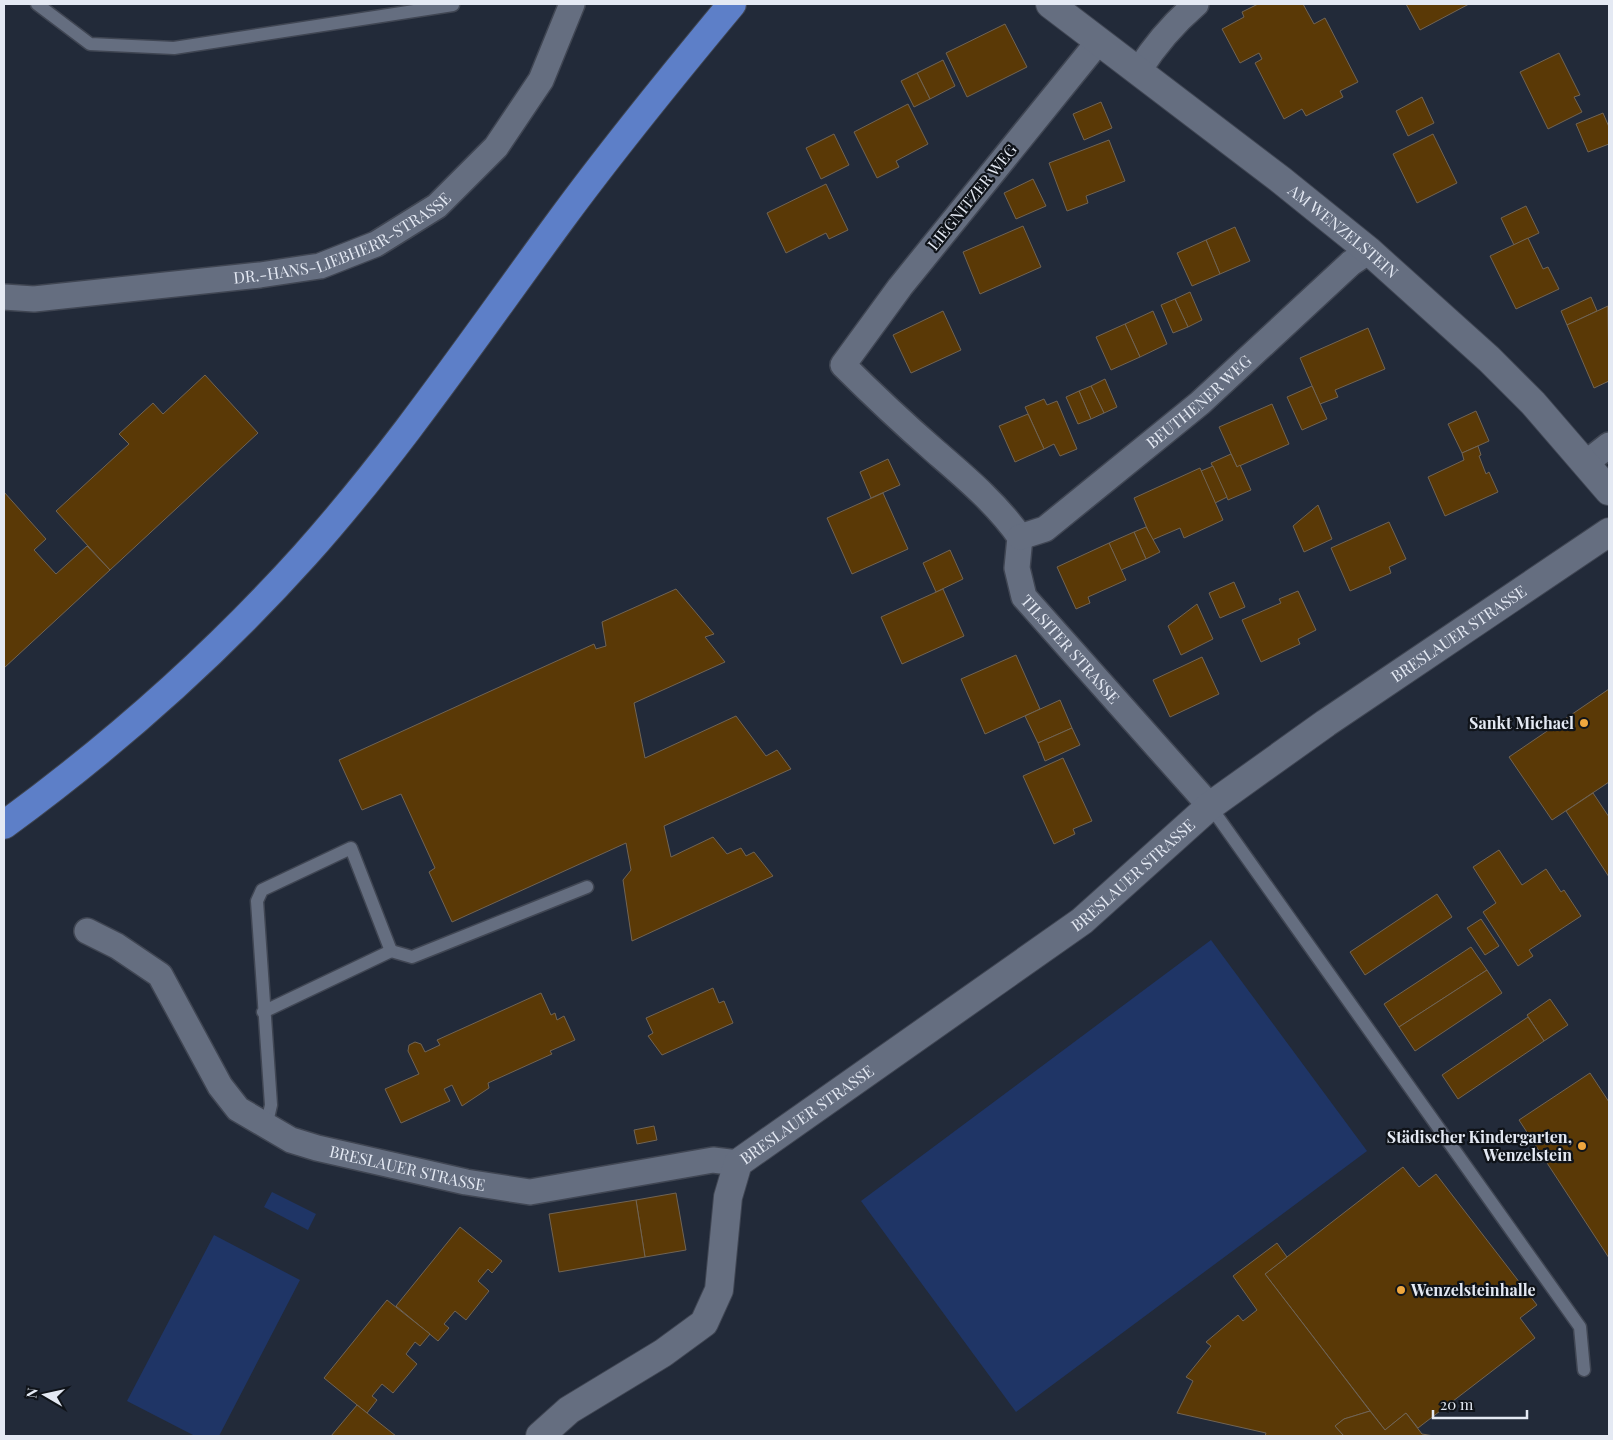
<svg xmlns="http://www.w3.org/2000/svg" width="1613" height="1440" font-family="'Playfair Display',serif">
<style>
.green{fill:#1f3566}
.building{fill:#5a3906;stroke:#716454}
.lines{fill:none;stroke-linecap:round;stroke-linejoin:round}
.service-casing{stroke:#404653;stroke-width:15}
.minor-casing{stroke:#404653;stroke-width:28}
.tertiary-casing{stroke:#404653;stroke-width:30}
.primary-casing{stroke:#404653;stroke-width:30}
.service{stroke:#656e80;stroke-width:12}
.minor{stroke:#656e80;stroke-width:25}
.tertiary{stroke:#656e80;stroke-width:28}
.primary{stroke:#5d7fc8;stroke-width:28}
.poi-dot{fill:#efa73e;stroke:#0f1319;stroke-width:2}
.labels{text-anchor:middle;stroke-width:4.5;stroke-linejoin:round;paint-order:stroke}
.street-label{font-size:16px;fill:#e4e9f3;stroke:#0f1319}
.poi-label{font-size:16px;font-weight:bold;fill:#e4e9f3;stroke:#0f1319;text-anchor:end}
</style>
<rect width="100%" height="100%" fill="#222a39"/>
<g class="green">
<polygon points="1211,940 1367,1151 1016,1412 861,1201"/>
<polygon points="272,1192 316,1214 308,1230 264,1207"/>
<polygon points="214,1235 300,1280 219,1436 195,1436 127,1401"/>
</g>
<g class="building">
<polygon points="1258,4 1303,4 1314,24 1325,18 1358,82 1340,91 1343,97 1306,116 1302,109 1284,119 1255,63 1262,59 1259,53 1240,63 1222,29 1244,17 1242,12"/>
<polygon points="1406,4 1469,4 1420,30"/>
<polygon points="1005,24 1027,67 967,97 946,53"/>
<polygon points="1559,53 1580,95 1574,97 1582,112 1548,129 1520,72"/>
<polygon points="943,60 955,86 930,99 917,73"/>
<polygon points="917,73 930,99 914,107 901,81"/>
<polygon points="1422,97 1434,123 1408,136 1396,111"/>
<polygon points="1101,102 1112,128 1084,140 1073,114"/>
<polygon points="908,104 928,144 896,161 899,167 877,178 854,132"/>
<polygon points="1603,113 1609,127 1609,144 1588,152 1576,124"/>
<polygon points="834,134 849,165 821,179 806,148"/>
<polygon points="1433,134 1457,183 1417,203 1393,154"/>
<polygon points="1109,140 1125,181 1086,196 1088,203 1067,211 1049,163"/>
<polygon points="1033,179 1046,206 1016,219 1004,193"/>
<polygon points="826,184 848,230 829,239 826,233 786,253 767,213"/>
<polygon points="1526,206 1539,233 1514,245 1501,218"/>
<polygon points="1023,226 1041,267 980,294 963,252"/>
<polygon points="1235,227 1250,261 1220,274 1206,240"/>
<polygon points="1528,238 1543,269 1548,267 1559,289 1516,309 1490,256"/>
<polygon points="1206,240 1220,274 1192,286 1177,253"/>
<polygon points="1190,292 1202,320 1188,327 1175,299"/>
<polygon points="1591,297 1597,311 1567,325 1561,311"/>
<polygon points="1175,299 1188,327 1173,333 1161,305"/>
<polygon points="1608,306 1609,381 1594,388 1567,325"/>
<polygon points="943,311 961,350 911,373 893,335"/>
<polygon points="1153,311 1167,344 1140,357 1125,324"/>
<polygon points="1125,324 1140,357 1111,370 1096,337"/>
<polygon points="1368,328 1385,369 1335,390 1338,397 1320,404 1300,358"/>
<polygon points="205,375 258,433 110,570 56,511 129,444 119,434 153,403 163,414"/>
<polygon points="1105,379 1117,407 1104,413 1091,386"/>
<polygon points="1091,386 1104,413 1091,419 1079,391"/>
<polygon points="1312,386 1327,419 1302,430 1287,397"/>
<polygon points="1079,391 1091,419 1078,424 1066,397"/>
<polygon points="1044,399 1047,405 1057,401 1077,449 1060,456 1054,444 1044,449 1025,407"/>
<polygon points="1272,404 1289,444 1237,467 1219,427"/>
<polygon points="1476,411 1489,441 1462,453 1448,424"/>
<polygon points="1028,414 1044,449 1015,462 999,426"/>
<polygon points="1478,446 1481,455 1479,456 1486,474 1489,472 1498,492 1445,516 1428,477 1464,460 1462,453"/>
<polygon points="1231,454 1237,467 1240,465 1251,490 1228,500 1211,463"/>
<polygon points="888,459 900,485 871,498 860,472"/>
<polygon points="1213,466 1227,497 1215,503 1201,471"/>
<polygon points="1200,468 1223,520 1184,538 1180,528 1152,540 1134,498"/>
<polygon points="4,492 46,539 34,550 56,574 87,546 110,570 4,668"/>
<polygon points="883,493 908,549 852,574 827,518"/>
<polygon points="1318,505 1332,539 1304,552 1293,526"/>
<polygon points="1389,522 1406,559 1389,567 1391,573 1350,591 1331,548"/>
<polygon points="1146,527 1160,552 1146,559 1134,532"/>
<polygon points="1134,532 1146,559 1121,570 1109,543"/>
<polygon points="1109,543 1126,580 1088,597 1090,603 1076,609 1057,567"/>
<polygon points="950,550 963,579 936,592 923,563"/>
<polygon points="1234,582 1245,607 1220,618 1209,593"/>
<polygon points="676,589 714,634 705,637 725,662 634,703 645,758 736,716 766,756 777,750 791,769 664,826 671,857 713,837 727,854 741,848 746,856 754,852 773,876 632,941 623,880 631,870 626,843 452,922 429,872 435,868 401,794 362,810 339,760 594,644 596,649 606,646 602,622"/>
<polygon points="943,589 964,636 902,664 881,617"/>
<polygon points="1298,591 1316,630 1298,639 1300,644 1261,662 1242,620 1281,603 1279,599"/>
<polygon points="1197,604 1213,639 1181,655 1168,626"/>
<polygon points="1016,655 1040,709 985,734 961,679"/>
<polygon points="1202,657 1219,694 1170,717 1153,680"/>
<polygon points="1609,689 1609,782 1552,820 1509,757"/>
<polygon points="1060,700 1072,728 1038,743 1025,716"/>
<polygon points="1072,728 1080,745 1045,761 1038,743"/>
<polygon points="1063,758 1092,821 1073,829 1075,834 1054,844 1023,776"/>
<polygon points="1593,793 1609,817 1609,877 1566,811"/>
<polygon points="1499,850 1522,885 1546,869 1561,892 1564,890 1581,916 1529,950 1533,956 1518,966 1483,912 1496,903 1473,867"/>
<polygon points="1437,894 1452,917 1365,975 1350,952"/>
<polygon points="1481,919 1499,946 1485,955 1467,928"/>
<polygon points="1471,947 1487,970 1399,1027 1384,1004"/>
<polygon points="1487,970 1502,993 1415,1051 1399,1027"/>
<polygon points="713,988 719,1003 724,1001 733,1023 662,1055 648,1036 653,1033 646,1018"/>
<polygon points="541,993 551,1015 555,1013 557,1020 564,1016 575,1040 550,1051 552,1054 488,1083 489,1088 462,1106 452,1085 444,1089 450,1101 401,1123 385,1089 419,1074 408,1051 409,1045 415,1042 421,1044 425,1052 440,1045 437,1040"/>
<polygon points="1550,999 1568,1025 1544,1041 1527,1015"/>
<polygon points="1528,1017 1544,1041 1458,1099 1442,1075"/>
<polygon points="1590,1073 1609,1102 1609,1258 1519,1120"/>
<polygon points="654,1126 657,1140 637,1144 634,1130"/>
<polygon points="1403,1167 1419,1187 1436,1174 1537,1305 1520,1318 1535,1338 1418,1428 1406,1413 1385,1430 1265,1274"/>
<polygon points="676,1193 686,1250 645,1257 636,1200"/>
<polygon points="636,1200 645,1257 559,1272 549,1214"/>
<polygon points="460,1227 502,1261 492,1273 488,1269 478,1281 489,1291 466,1320 455,1311 444,1324 449,1328 438,1341 396,1306"/>
<polygon points="1277,1243 1287,1257 1265,1274 1370,1411 1344,1419 1335,1426 1344,1436 1265,1436 1266,1433 1177,1413 1193,1381 1186,1377 1211,1346 1206,1342 1238,1315 1243,1321 1257,1310 1233,1276"/>
<polygon points="387,1300 430,1334 420,1346 415,1342 406,1354 417,1364 393,1393 382,1384 372,1396 377,1400 367,1413 324,1378"/>
<polygon points="357,1405 367,1413 396,1436 331,1436"/>
<polygon points="1370,1411 1385,1430 1406,1413 1422,1434 1434,1436 1344,1436 1335,1426 1344,1419"/>
</g>
<g class="lines">
<defs>
<g id="service">
<polyline points="37,4 90,44 174,48 453,5"/>
<polyline points="1210,806 1580,1327 1584,1370"/>
<polyline points="391,951 412,957 587,887"/>
<polyline points="263,1012 391,951 351,848 262,890 257,901 271,1105 266,1127"/>
</g>
<g id="minor">
<path id="s1" d="M1099,41l-199,246 -57,78c30,30 61,59 93,87 30,26 61,52 84,85l-3,31 7,29 186,209"/>
<path d="M1139,70c16,-25 35,-47 57,-66"/>
<path id="s2" d="M4,297l30,2 226,-24 60,-9 56,-22 61,-38 59,-59 45,-67 31,-76"/>
<polyline points="1586,463 1609,445"/>
<path id="s3" d="M1020,537l25,-8 155,-126 151,-140 18,-12"/>
<path id="s4" d="M87,931l30,15 43,29 60,111 18,23 53,31 26,8 149,34 64,10 183,-32 25,3"/>
</g>
<g id="tertiary">
<path id="s5" d="M1050,4l231,176 88,71 120,108 44,44 76,88"/>
<path id="s6" d="M540,1436l29,-26 94,-57 41,-30 15,-33 9,-93 10,-34 344,-242 128,-115 116,-83 283,-191"/>
</g>
<path id="primary" d="M4,825c108,-79 211,-170 301,-270 93,-104 172,-221 255,-334 55,-75 113,-146 172,-217"/>
</defs>
<use href="#service" class="service-casing"/>
<use href="#minor" class="minor-casing"/>
<use href="#tertiary" class="tertiary-casing"/>
<use href="#primary" class="primary-casing"/>
<use href="#service" class="service"/>
<use href="#minor" class="minor"/>
<use href="#tertiary" class="tertiary"/>
<use href="#primary" class="primary"/>
</g>
<g class="poi-dot">
<circle cx="1584" cy="723" r="5"/>
<circle cx="1582" cy="1146" r="5"/>
<circle cx="1401" cy="1290" r="5"/>
</g>
<g class="labels">
<g class="street-label">
<text transform="translate(972 197) rotate(-51)" y="6">LIEGNITZER WEG</text>
<text dy="6" stroke="none"><textPath href="#s5" startOffset="371">AM WENZELSTEIN</textPath></text>
<text dy="6" stroke="none"><textPath href="#s2" startOffset="348">DR.-HANS-LIEBHERR-STRASSE</textPath></text>
<text dy="6" stroke="none"><textPath href="#s3" startOffset="226">BEUTHENER WEG</textPath></text>
<text dy="6" stroke="none"><textPath href="#s6" startOffset="1260">BRESLAUER STRASSE</textPath></text>
<text dy="6" stroke="none"><textPath href="#s1" startOffset="791">TILSITER STRASSE</textPath></text>
<text dy="6" stroke="none"><textPath href="#s6" startOffset="854">BRESLAUER STRASSE</textPath></text>
<text dy="6" stroke="none"><textPath href="#s6" startOffset="449">BRESLAUER STRASSE</textPath></text>
<text dy="6" stroke="none"><textPath href="#s4" startOffset="422">BRESLAUER STRASSE</textPath></text>
</g>
<g class="poi-label">
<text x="1574" y="729">Sankt Michael</text>
<text x="1572" y="1143">Städischer Kindergarten,<tspan x="1572" dy="18">Wenzelstein</tspan></text>
<text x="1411" y="1296" text-anchor="start">Wenzelsteinhalle</text>
</g>
</g>
<rect width="1613" height="1440" fill="none" stroke="#e4e9f3" stroke-width="10"/>
<g transform="translate(45 1395) rotate(279)" stroke="#0f1319" stroke-width="4" paint-order="stroke">
<path d="M0-4L9 19L0 12L-9 19Z" fill="#e4e9f3"/>
<text y="-8" font-size="14" font-weight="bold" text-anchor="middle" fill="#e4e9f3">N</text>
</g>
<path d="M1433 1410v8h94v-8" fill="none" stroke="#e4e9f3" stroke-width="2.5"/>
<text x="1440" y="1410" font-size="15" fill="#e4e9f3" stroke="#0f1319" stroke-width="4" paint-order="stroke">20 m</text>
</svg>
